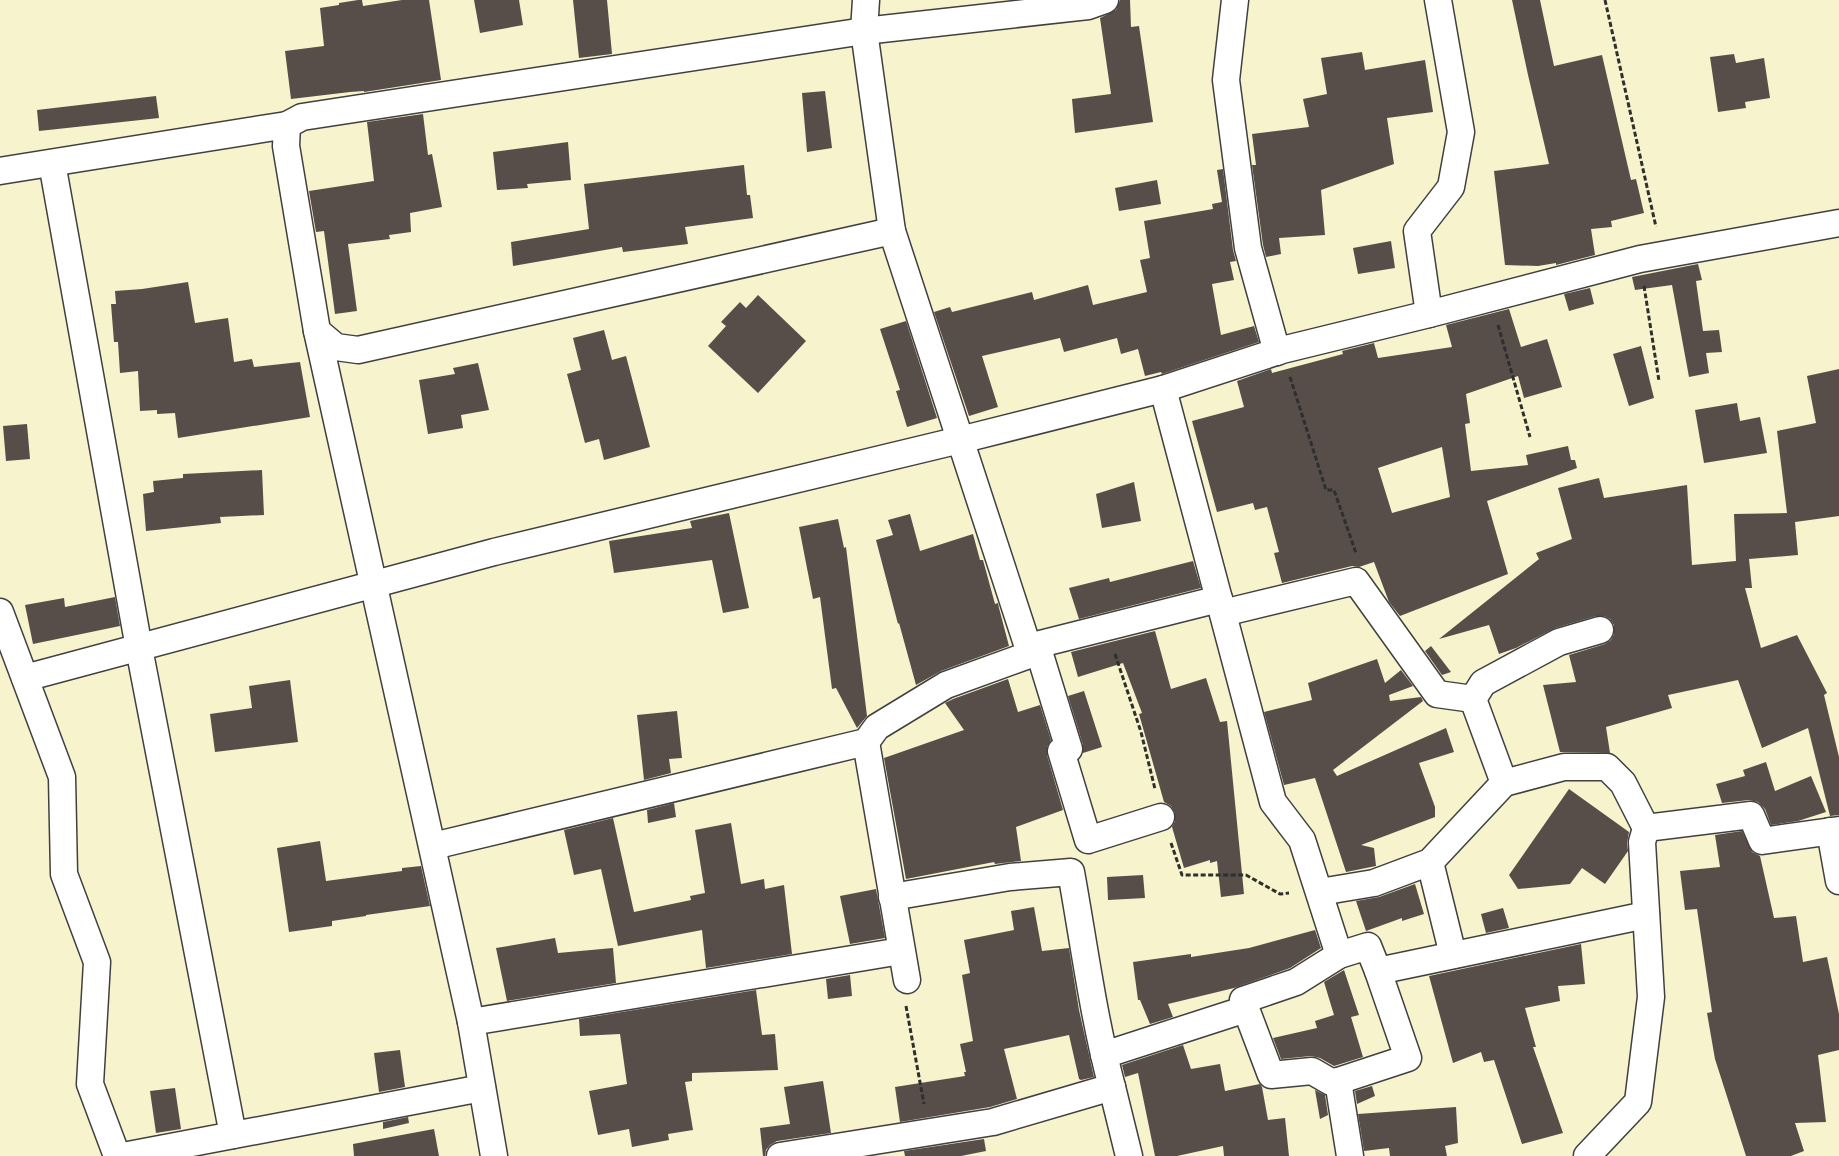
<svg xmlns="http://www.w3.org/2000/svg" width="1839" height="1156" font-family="'Times New Roman',serif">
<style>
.farmland{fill:#f7f3cc}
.building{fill:#574e49;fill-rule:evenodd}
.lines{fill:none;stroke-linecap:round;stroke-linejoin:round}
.minor-casing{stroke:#404040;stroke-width:29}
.path{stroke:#2f2f2f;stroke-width:3;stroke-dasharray:5 2.5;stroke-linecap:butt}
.minor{stroke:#fff;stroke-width:26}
</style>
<rect width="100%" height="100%" fill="#fffbee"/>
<rect class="farmland" x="0" y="0" width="1839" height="1156"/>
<g class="building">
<polygon points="358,0 362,0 363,6 402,0 429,0 441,80 364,92 364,91 350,92 291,99 285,51 324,46 320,8 339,5 339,3"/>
<polygon points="474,0 519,0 523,25 480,33"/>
<polygon points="573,0 607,0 612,54 579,58"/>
<polygon points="1120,0 1130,0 1131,27 1139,26 1153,122 1075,133 1072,99 1111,94 1100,18 1116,10"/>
<polygon points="1512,0 1540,0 1554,66 1602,55 1631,180 1636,179 1644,213 1611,221 1612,227 1591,229 1595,255 1556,265 1556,263 1538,266 1505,265 1494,171 1549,164 1528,75"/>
<polygon points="1362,52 1365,70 1425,60 1433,112 1387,118 1394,164 1321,190 1325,235 1279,238 1281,254 1266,257 1263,245 1252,165 1256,165 1252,134 1309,127 1303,99 1327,94 1321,58"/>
<polygon points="1734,54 1736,63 1764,58 1770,98 1745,102 1746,108 1718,112 1710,57"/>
<polygon points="825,91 832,148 807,152 802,93"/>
<polygon points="156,96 159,118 39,131 37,110"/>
<polygon points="423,114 428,155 432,154 442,207 410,213 411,232 389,235 390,239 348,244 357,311 335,314 324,231 316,232 309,191 374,181 367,122"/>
<polygon points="568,142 571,180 527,184 528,188 497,190 493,152"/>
<polygon points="744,165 747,195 750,195 753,218 685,227 688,244 623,252 622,247 513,266 511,242 589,229 584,184"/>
<polygon points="1223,169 1233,250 1236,261 1230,262 1234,280 1212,284 1221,335 1254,326 1259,342 1162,374 1161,372 1145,376 1138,349 1121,354 1117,338 1064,352 1060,338 982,356 998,407 969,416 934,312 950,307 952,312 1032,292 1034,300 1088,285 1093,305 1147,292 1140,260 1150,258 1144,221 1213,209 1212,204 1222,202 1217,170"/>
<polygon points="1157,180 1161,204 1119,211 1115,188"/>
<polygon points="1391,241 1395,268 1358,274 1353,248"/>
<polygon points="1698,264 1702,280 1696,281 1703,331 1719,330 1722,352 1706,353 1709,373 1689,377 1672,285 1635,290 1632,277"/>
<polygon points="188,282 195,323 228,318 234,362 252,359 254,367 300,362 310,417 178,438 175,413 157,414 157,410 140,411 138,371 120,373 118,342 114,342 111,304 116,304 115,291 142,289"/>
<polygon points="1590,288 1594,304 1569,311 1564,294"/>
<polygon points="758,295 806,341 758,393 708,346 726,326 721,322 740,302 746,308"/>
<path d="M1509,309l12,38 26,-8 15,48 -38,11 -6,-22 -52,18 4,29 -5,1 6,47 57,-6 -2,-10 42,-9 3,14h4l2,8 -90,33 21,73 -108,42 -11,-14 -15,-40 -15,5 -7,-1 -70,17 -8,-30 5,-1 -12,-45 -12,3 -2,-7 -36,9 -25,-91 52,-14 -7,-26 34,-12 1,4 71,-19 -1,-3 32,-8 4,15 74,-11 -6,-22zM1442,447l8,50 -58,16 -14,-45z"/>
<polygon points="906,321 937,418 907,427 896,391 900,390 880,329"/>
<polygon points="604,330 612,360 626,356 650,447 604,460 599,439 585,443 567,374 581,370 573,338"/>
<polygon points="1641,346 1654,398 1629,406 1613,354"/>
<polygon points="478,363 489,410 461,415 463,428 428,434 419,380 455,374 453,368"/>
<polygon points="1839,369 1839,516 1795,522 1798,555 1749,559 1752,588 1745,588 1761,648 1797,635 1827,693 1824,695 1839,757 1839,815 1830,816 1808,728 1762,748 1738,680 1668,695 1672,708 1606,727 1610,753 1560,752 1543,685 1576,682 1569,655 1605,644 1611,640 1614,634 1614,625 1610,619 1604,616 1596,616 1555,628 1516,648 1499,654 1489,625 1439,639 1539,559 1536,553 1572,539 1558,488 1599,478 1604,498 1687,485 1692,565 1736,561 1734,514 1787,513 1777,431 1816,423 1807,376"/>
<polygon points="1737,403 1740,421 1760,417 1767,453 1704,463 1695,410"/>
<polygon points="27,424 30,459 6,461 3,426"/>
<polygon points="262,470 264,515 220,517 221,523 146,531 143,494 154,492 153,481 183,478 183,474"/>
<polygon points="1134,482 1141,521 1102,528 1096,494"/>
<polygon points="729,513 749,608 723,613 712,560 614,573 609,541 692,528 690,521"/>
<polygon points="910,514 920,551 973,534 980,560 983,560 995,604 998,603 999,608 1009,646 941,671 916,685 899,623 898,624 876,540 893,535 888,520"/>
<polygon points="838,519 844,548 846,547 867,716 857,728 836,688 832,689 820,597 813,599 799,527"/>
<polygon points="1193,561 1201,588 1079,619 1069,588 1109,578 1110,582"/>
<polygon points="115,597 120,626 33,644 25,605 64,598 65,607"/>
<polygon points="1155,631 1171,689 1206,678 1220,722 1227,721 1244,894 1221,897 1217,861 1210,863 1210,860 1184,868 1172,827 1175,821 1175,813 1171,806 1164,802 1139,714 1142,713 1123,663 1078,677 1071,652"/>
<polygon points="1431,646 1451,672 1442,675 1425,651"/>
<polygon points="1377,659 1385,683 1401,670 1413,686 1389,695 1390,701 1421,697 1423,701 1333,770 1337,776 1446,728 1454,752 1419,763 1435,807 1435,817 1361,845 1374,848 1376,866 1346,872 1315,778 1284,785 1264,712 1312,700 1308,683"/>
<polygon points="1008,679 1018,712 1040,705 1051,740 1047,747 1047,755 1063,810 1016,827 1021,861 995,864 994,862 906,879 884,758 964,730 945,703 953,699"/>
<polygon points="290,680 298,742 215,752 210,714 252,708 249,686"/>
<polygon points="1084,691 1102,747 1083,753 1083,745 1068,696"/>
<polygon points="677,711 682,758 669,759 671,773 644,780 637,715"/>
<polygon points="1766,762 1775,791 1811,776 1826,812 1798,821 1771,825 1765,809 1758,802 1749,800 1722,803 1716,784 1745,776 1743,770"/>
<polygon points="1569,789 1629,832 1627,843 1628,851 1605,884 1582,868 1570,884 1518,889 1509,875"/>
<polygon points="674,803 676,817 648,823 647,810"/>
<polygon points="613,818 634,912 691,900 690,896 705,893 695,830 731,823 741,884 764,879 765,889 784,885 792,954 706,968 702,930 618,946 601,869 574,875 564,830"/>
<polygon points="1742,831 1752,852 1760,856 1774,918 1796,916 1803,962 1827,957 1839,1014 1839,1050 1818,1055 1826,1122 1795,1123 1804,1151 1791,1156 1746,1156 1715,1059 1707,1013 1712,1012 1697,909 1685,910 1680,871 1720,867 1715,835"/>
<polygon points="320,841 326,881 402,871 402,868 421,866 430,906 366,915 366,916 332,921 332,926 289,932 277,848"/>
<polygon points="1143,875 1145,898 1108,900 1107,877"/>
<polygon points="1415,884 1424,914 1402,921 1402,918 1366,931 1356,901 1379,897"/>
<polygon points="876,889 885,938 850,944 840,896"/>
<polygon points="1034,907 1042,951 1069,948 1079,1010 1094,1077 1081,1080 1079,1079 1069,1035 1004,1049 1017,1099 990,1107 900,1122 895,1087 965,1076 964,1072 966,1072 960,1044 973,1041 962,975 970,973 964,940 1014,930 1011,911"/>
<polygon points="1503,908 1509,928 1486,933 1481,914"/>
<polygon points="1315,930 1321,948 1290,968 1234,988 1168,1004 1173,1017 1150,1024 1140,1000 1138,1000 1133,962 1191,954 1191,957 1249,948"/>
<polygon points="555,938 558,953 613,948 616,983 507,1001 496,948"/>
<polygon points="1581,944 1585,984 1558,986 1560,1001 1525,1008 1536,1047 1533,1047 1563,1133 1522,1144 1494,1060 1484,1062 1481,1052 1453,1063 1429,976"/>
<polygon points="1344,970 1359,1015 1351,1017 1363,1057 1334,1066 1320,1058 1311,1056 1281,1059 1273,1038 1317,1028 1315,1021 1334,1015 1324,982"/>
<polygon points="850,975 852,996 828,999 826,979"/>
<polygon points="756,990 762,1035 775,1034 778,1070 692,1073 692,1081 685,1082 693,1130 668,1134 669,1140 632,1147 629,1129 598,1135 589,1091 627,1084 620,1034 580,1036 579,1019"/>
<polygon points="1183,1045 1191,1069 1220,1064 1225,1091 1260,1084 1262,1087 1268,1120 1285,1118 1289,1156 1224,1156 1223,1146 1177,1156 1155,1156 1138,1073 1125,1077 1122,1065"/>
<polygon points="400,1050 405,1087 379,1092 374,1053"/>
<polygon points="823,1081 831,1133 777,1141 770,1145 766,1150 765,1156 763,1156 760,1128 790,1124 784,1087"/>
<polygon points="1372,1086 1375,1096 1357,1104 1355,1091"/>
<polygon points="175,1088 181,1129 156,1133 150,1091"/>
<polygon points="1315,1090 1325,1095 1328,1115 1320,1119"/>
<polygon points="1456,1107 1458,1143 1445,1146 1447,1156 1390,1156 1389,1148 1364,1151 1358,1114"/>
<polygon points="408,1117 409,1123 383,1129 383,1122"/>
<polygon points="434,1129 439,1156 354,1156 353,1144"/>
<polygon points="984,1139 986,1151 961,1156 905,1156 904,1151"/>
</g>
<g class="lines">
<defs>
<g id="minor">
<polyline points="1235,0 1226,80 1248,248 1277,352"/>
<polyline points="52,163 139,648 233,1135"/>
<polyline points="0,171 287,125"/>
<polyline points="892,231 358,350 336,347 317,331 286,146 287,125 302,117 864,31 1088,6 1105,0"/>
<polyline points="1429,314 1417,231 1451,187 1461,132 1438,0"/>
<polyline points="317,331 471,1022 494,1156"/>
<polyline points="1163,389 1273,802 1302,840 1339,955"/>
<polyline points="0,612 62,777 64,874 97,962 90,1084 117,1156"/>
<polyline points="1223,613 1356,581 1437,694 1473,699"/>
<polyline points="1037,645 1069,749 1061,751 1088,840 1161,817"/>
<polyline points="1028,647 1219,599"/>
<polyline points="25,678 494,552 960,440 1163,389 1282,350 1429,314 1640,259 1839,223"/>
<polyline points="866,742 907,980"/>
<polyline points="1504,783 1473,699 1483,683 1559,642 1600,630"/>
<polyline points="1830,831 1839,881"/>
<polyline points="433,846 866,742 877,727 946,685 1026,656 1029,653 1028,647 892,231 864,31 866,0"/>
<polyline points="1430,862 1453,955"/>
<polyline points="1320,892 1374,883 1430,862 1504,783 1564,767 1607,767 1623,783 1646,828"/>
<polyline points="1246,1009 1271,1075 1312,1071 1331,1082 1338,1081 1408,1058 1378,971"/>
<polyline points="471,1022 901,951"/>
<polyline points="1104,1055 1246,1009 1243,1000 1296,982 1339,955 1368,946 1378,971 1646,915"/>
<polyline points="1338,1081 1350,1156"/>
<polyline points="1112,1087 1129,1156"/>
<polyline points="123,1156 482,1088"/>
<path d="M780,1156l213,-34 119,-35c-19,-71 -28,-143 -41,-215l-61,5 -118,20"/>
<polyline points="1587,1156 1638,1102 1651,997 1642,842 1646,828 1751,815 1762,841 1839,830"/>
</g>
</defs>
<use href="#minor" class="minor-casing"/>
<g class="path">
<polyline points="1605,0 1656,227"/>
<polyline points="1644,286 1659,381"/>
<polyline points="1498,325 1530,437"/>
<polyline points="1290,377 1326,490 1334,490 1356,553"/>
<polyline points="1115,654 1141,732 1155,789"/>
<polyline points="1171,843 1182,875 1246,875 1280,894 1289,893"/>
<polyline points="906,1006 924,1104"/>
</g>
<use href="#minor" class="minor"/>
</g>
</svg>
